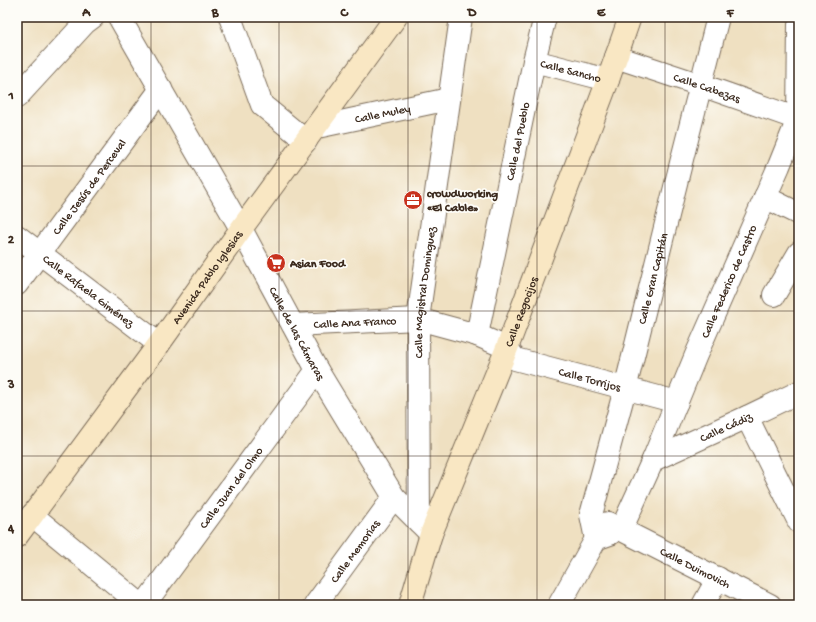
<svg xmlns="http://www.w3.org/2000/svg" width="816" height="622" font-family="'Gochi Hand',sans-serif">
<style>
.lines{fill:none;stroke-linecap:round;stroke-linejoin:round}
.street-casing{stroke:#7a6a57;stroke-width:24}
.secondary-casing{stroke:#7a6a57;stroke-width:24}
.street{stroke:#fff;stroke-width:22}
.secondary{stroke:#f9e7c3;stroke-width:22}
.grid{fill:none;stroke:#3b2a1e;stroke-width:1;stroke-opacity:0.55}
.labels{text-anchor:middle;stroke-width:3.5;stroke-linejoin:round;paint-order:stroke}
.street-label{font-size:12px;fill:#3b2a1e;stroke:#fdfcf7}
.poi-label{font-size:12px;font-weight:bold;fill:#3b2a1e;stroke:#fdfcf7;text-anchor:start}
.neatline{fill:none;stroke:#3b2a1e;stroke-width:1.5}
.grid-label{font-size:13px;text-anchor:middle;font-weight:bold;fill:#3b2a1e}
</style>
<rect width="100%" height="100%" fill="#fdfcf7"/>
<filter id="ink" filterUnits="userSpaceOnUse"><feTurbulence type="fractalNoise" baseFrequency=".025" numOctaves="2"/><feDisplacementMap in="SourceGraphic" scale="8" xChannelSelector="R" yChannelSelector="G"/><feConvolveMatrix kernelMatrix="1 2 1 2 8 2 1 2 1" color-interpolation-filters="sRGB"/></filter>
<filter id="wash" filterUnits="userSpaceOnUse"><feTurbulence type="fractalNoise" baseFrequency=".012" numOctaves="4" result="noise"/><feDisplacementMap in="SourceGraphic" scale="16" xChannelSelector="R" yChannelSelector="G"/><feGaussianBlur stdDeviation="0.9" result="paint"/><feColorMatrix in="noise" values="0 0 0 0 0 0 0 0 0 0 0 0 0 0 0 0 0 1.4 0 .05"/><feComposite in="paint" operator="in"/></filter>
<g filter="url(#wash)">
<rect width="100%" height="100%" fill="#efe0c1"/>
</g>
<g filter="url(#ink)">
<g class="lines">
<defs>
<g id="street">
<path id="s1" d="M119,17l122,212 76,141 77,127 37,37"/>
<polyline points="230,17 262,105 306,141"/>
<path id="s2" d="M616,57l85,28 97,34"/>
<path id="s3" d="M534,61l74,19"/>
<polyline points="17,97 85,23 93,17"/>
<path id="s4" d="M317,127l132,-28"/>
<polyline points="765,197 799,214"/>
<path id="s5" d="M17,236l142,108"/>
<path id="s6" d="M17,284l144,-195"/>
<polyline points="774,295 799,253"/>
<path id="s7" d="M293,325l125,-6 59,16 30,13 8,11 162,43"/>
<path id="s8" d="M477,335l57,-274 11,-44"/>
<polyline points="747,417 799,522"/>
<path id="s9" d="M653,460l94,-43 52,-25"/>
<polyline points="32,515 141,605"/>
<path id="s10" d="M419,522l-1,-203 43,-302"/>
<path id="s11" d="M608,523l162,82"/>
<path id="s12" d="M621,530l32,-70 43,-105 83,-189 19,-47 1,-94"/>
<path id="s13" d="M596,539l-5,-24 34,-126 57,-230 36,-142"/>
<path id="s14" d="M144,605l173,-235"/>
<path id="s15" d="M315,605l79,-108"/>
<polyline points="559,605 596,539 610,534"/>
<polyline points="703,605 718,578"/>
</g>
<g id="secondary">
<path id="s16" d="M17,536l142,-192 82,-115 155,-212"/>
<path id="s17" d="M410,605l21,-71 76,-186 101,-268 22,-63"/>
</g>
</defs>
<use href="#street" class="street-casing"/>
<use href="#secondary" class="secondary-casing"/>
<use href="#street" class="street"/>
<use href="#secondary" class="secondary"/>
</g>
</g>
<path class="grid" d="M151,17v588M279,17v588M408,17v588M537,17v588M665,17v588M17,166h782M17,311h782M17,456h782"/>
<defs>
<symbol id="office-disc" viewBox="-11 -11 22 22"><circle r="9.5" fill="#c8321e" stroke="#fdfcf7"/><path d="M-6-3h4V-5.5h4V-3h4V5H-6ZM-1-4.5V-3h2v-1.5ZM-6 0V1H6V0Z" fill="#fff"/></symbol>
<symbol id="supermarket-disc" viewBox="-11 -11 22 22"><circle r="9.5" fill="#c8321e" stroke="#fdfcf7"/><path d="M-6-5.5h2.5l.6 2H6L4.5 2H-2.5L-4.4-4H-6ZM-1.5 3.2a1.3 1.3 0 1 0 .1 0ZM3 3.2a1.3 1.3 0 1 0 .1 0Z" fill="#fff"/></symbol>
</defs>
<g fill-rule="evenodd">
<use href="#office-disc" x="402" y="189" width="22" height="22"/>
<use href="#supermarket-disc" x="265" y="252" width="22" height="22"/>
</g>
<g class="labels">
<g class="street-label">
<text dy="4" stroke="none"><textPath href="#s3" startOffset="38">Calle Sancho</textPath></text>
<text dy="4" stroke="none"><textPath href="#s2" startOffset="96">Calle Cabezas</textPath></text>
<text dy="4" stroke="none"><textPath href="#s4" startOffset="67">Calle Muley</textPath></text>
<text dy="4" stroke="none"><textPath href="#s8" startOffset="198">Calle del Pueblo</textPath></text>
<text dy="4" stroke="none"><textPath href="#s6" startOffset="121">Calle Jesús de Perceval</textPath></text>
<text dy="4" stroke="none"><textPath href="#s16" startOffset="321">Avenida Pablo Iglesias</textPath></text>
<text dy="4" stroke="none"><textPath href="#s13" startOffset="269">Calle Gran Capitán</textPath></text>
<text dy="4" stroke="none"><textPath href="#s12" startOffset="271">Calle Federico de Castro</textPath></text>
<text dy="4" stroke="none"><textPath href="#s5" startOffset="90">Calle Rafaela Giménez</textPath></text>
<text dy="4" stroke="none"><textPath href="#s10" startOffset="230">Calle Magistral Dominguez</textPath></text>
<text dy="4" stroke="none"><textPath href="#s17" startOffset="314">Calle Regocijos</textPath></text>
<text dy="4" stroke="none"><textPath href="#s7" startOffset="62">Calle Ana Franco</textPath></text>
<text dy="4" stroke="none"><textPath href="#s1" startOffset="363">Calle de las Cámaras</textPath></text>
<text dy="4" stroke="none"><textPath href="#s7" startOffset="310">Calle Torrijos</textPath></text>
<text dy="4" stroke="none"><textPath href="#s9" startOffset="80">Calle Cádiz</textPath></text>
<text dy="4" stroke="none"><textPath href="#s14" startOffset="146">Calle Juan del Olmo</textPath></text>
<text dy="4" stroke="none"><textPath href="#s15" startOffset="67">Calle Memorias</textPath></text>
<text dy="4" stroke="none"><textPath href="#s11" startOffset="98">Calle Duimovich</textPath></text>
</g>
<g class="poi-label">
<text x="427" y="197">crowdworking<tspan x="427" dy="14">«El Cable»</tspan></text>
<text x="290" y="267">Asian Food</text>
</g>
</g>
<rect width="816" height="622" fill="none" stroke="#fdfcf7" stroke-width="44"/>
<rect x="22" y="22" width="772" height="578" class="neatline"/>
<g class="grid-label">
<text x="86" y="16">A</text>
<text x="215" y="16">B</text>
<text x="344" y="16">C</text>
<text x="472" y="16">D</text>
<text x="601" y="16">E</text>
<text x="730" y="16">F</text>
<text x="11" y="99">1</text>
<text x="11" y="243">2</text>
<text x="11" y="388">3</text>
<text x="11" y="532">4</text>
</g>
</svg>
